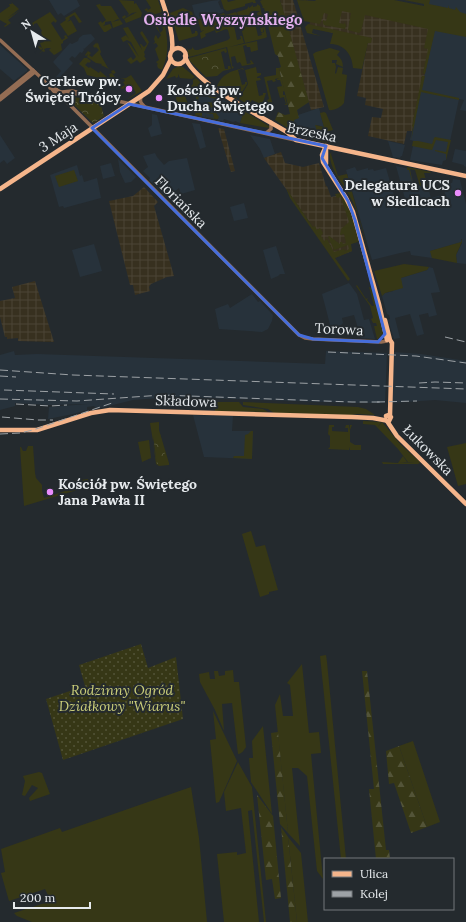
<svg xmlns="http://www.w3.org/2000/svg" width="466" height="922" font-family="Lora,serif">
<style>
.built{fill:#27323b}
.industrial{fill:url(#industrial-grid)}
.grass{fill:#363716}
.forest{fill:url(#forest-firs)}
.park{fill:url(#park-crowns)}
.garden{fill:url(#garden-dots)}
.lines{fill:none;stroke-linecap:round;stroke-linejoin:round}
.minor{stroke:#946d54;stroke-width:3.5}
.major{stroke:#f5b58b;stroke-width:4.5}
.rail{stroke:#9da2a6;stroke-width:1;stroke-dasharray:8 4;stroke-linecap:butt}
.marked{fill:none;stroke:#456ddc;stroke-width:3;stroke-linejoin:round}
.poi-dot{fill:#ea8dfd;stroke:#242a2e;stroke-width:1.5}
.labels{text-anchor:middle;stroke-width:4;stroke-linejoin:round;paint-order:stroke}
.poi-label{font-size:14px;font-weight:bold;fill:#e6eaed;stroke:#242a2e;text-anchor:end}
.street-label{font-size:14px;fill:#e6eaed;stroke:#242a2e}
.park-label{font-size:14px;font-style:italic;fill:#cacd79;stroke:#242a2e}
.neighbourhood-label{font-size:15px;font-weight:bold;fill:#e3b0ed;stroke:#242a2e}
</style>
<defs>
<pattern id="industrial-grid" width="8" height="8" patternUnits="userSpaceOnUse"><rect width="8" height="8" fill="#37301f"/><path d="M0 4h8M4 0v8" fill="none" stroke="#4a4435"/></pattern>
<pattern id="forest-firs" width="22" height="20" patternUnits="userSpaceOnUse"><rect width="22" height="20" fill="#363716"/><path d="M5 1l3.5 6h-7zM16 11l3.5 6h-7z" fill="#535438"/></pattern>
<pattern id="park-crowns" width="20" height="18" patternUnits="userSpaceOnUse"><rect width="20" height="18" fill="#363716"/><path d="M2 6a3 3 0 1 1 6 0M12 15a3 3 0 1 1 6 0" fill="none" stroke="#535438"/></pattern>
<pattern id="garden-dots" width="8" height="8" patternUnits="userSpaceOnUse"><rect width="8" height="8" fill="#363716"/><path d="M2 2h.1M6 6h.1" fill="none" stroke="#535438" stroke-width="1.8" stroke-linecap="round"/></pattern>
</defs>
<rect width="100%" height="100%" fill="#242a2e"/>
<g class="built">
<polygon points="49,0 77,0 80,6 64,16 61,13 58,15"/>
<polygon points="220,0 218,2 221,9 223,9 224,12 196,20 192,5 211,1"/>
<polygon points="423,0 466,0 466,15 424,6"/>
<polygon points="435,28 466,35 466,111 460,110 464,100 459,99 446,160 443,161 442,165 410,160 414,141 410,140"/>
<polygon points="91,34 95,39 84,49 83,48 84,50 82,53 80,52 75,58 72,56 69,59 73,63 54,84 51,83 61,71 53,62 70,43 72,44 78,41 79,38 83,35"/>
<polygon points="0,45 27,69 27,71 14,81 0,69"/>
<polygon points="199,90 218,97 244,111 240,123 237,122 236,121 233,122 224,119 223,121 218,120 218,117 215,113 214,119 199,116 196,106"/>
<polygon points="319,108 324,127 316,125 320,141 298,135 293,120 298,118 298,115"/>
<polygon points="152,114 157,115 162,134 151,137 148,128 152,125"/>
<polygon points="192,123 200,124 206,147 200,149"/>
<polygon points="0,135 15,158 7,164 4,160 0,163"/>
<polygon points="250,135 270,139 275,154 264,158 260,149"/>
<polygon points="388,141 405,145 402,156 401,156 400,158 393,157"/>
<polygon points="455,149 466,151 466,167 464,166 464,165 452,162"/>
<polygon points="155,153 157,157 164,165 169,161 187,158 195,190 181,194 179,188 167,198 149,180 150,178 143,171 148,167 143,156"/>
<polygon points="118,159 136,177 131,182 125,183 120,172"/>
<polygon points="111,163 115,176 103,179 100,166"/>
<polygon points="77,165 80,176 82,175 84,182 97,178 101,198 64,208 63,206 59,207 50,175"/>
<polygon points="396,166 410,169 414,185 428,187 431,198 445,194 443,186 448,182 452,183 453,179 460,180 466,204 466,264 457,263 456,255 462,243 462,239 461,239 462,242 431,251 432,258 411,255 410,251 400,253 372,260 346,170 355,167 357,171 368,168 368,170 373,169 374,171 386,168 398,209 407,206"/>
<polygon points="244,203 248,218 234,221 230,207"/>
<polygon points="94,244 102,271 80,277 72,250"/>
<polygon points="276,246 285,274 280,274 278,276 271,279 263,250"/>
<polygon points="429,267 433,268 440,292 431,293 437,315 429,317 428,313 419,315 424,334 417,336 410,314 395,318 400,338 394,339 388,320 390,319 389,315 387,314 382,296 385,293 393,291 400,278 427,270"/>
<polygon points="349,283 357,294 364,320 369,319 375,339 361,338 354,315 342,318 343,323 340,326 341,334 333,336 322,294"/>
<polygon points="252,294 258,302 260,301 273,315 272,321 268,329 262,332 219,329 215,309 228,304 230,308"/>
<polygon points="14,351 15,355 37,354 325,364 326,351 387,353 385,403 356,403 173,397 133,400 97,409 94,406 87,407 87,410 73,414 48,419 49,407 87,404 49,405 15,403 15,406 0,410 0,355"/>
<polygon points="393,352 421,354 466,361 466,403 435,400 391,403"/>
<polygon points="193,415 233,416 232,431 253,431 252,459 204,457"/>
</g>
<g class="industrial">
<polygon points="280,0 293,0 324,107 311,110"/>
<polygon points="304,0 435,28 412,131 407,131 404,144 368,136 372,117 381,118 383,109 365,105 366,98 357,96 368,42 309,27 310,21"/>
<polygon points="218,128 224,129 235,171 231,172"/>
<polygon points="281,152 285,163 303,167 319,163 326,186 327,186 331,197 341,195 356,242 350,244 352,251 335,258 264,158"/>
<polygon points="144,187 158,202 154,206 174,276 167,277 151,284 149,287 150,291 135,295 133,285 130,285 109,201 133,196"/>
<polygon points="35,281 54,342 18,341 18,338 7,339 7,337 5,337 0,317 0,301 15,298 12,287"/>
</g>
<g class="grass">
<polygon points="119,0 134,1 134,4 136,3 142,13 141,17 126,23 124,19 137,12 132,13 123,19 122,17 125,15 126,17 129,14"/>
<polygon points="146,0 158,0 162,12 144,18 147,11 144,10 147,8 148,10 151,8"/>
<polygon points="221,0 227,0 228,2 236,0 255,0 256,3 253,3 253,2 245,4 245,6 227,11 224,9"/>
<polygon points="262,0 280,0 285,16 280,18 280,21 268,25 264,8 262,8 263,7 260,1"/>
<polygon points="297,0 315,1 316,0 394,0 424,6 424,4 404,0 430,0 429,4 448,8 449,5 449,8 455,10 456,7 460,12 466,14 466,37 435,31 425,74 423,73 428,49 424,48 428,29 365,15 361,31 359,33 348,30 351,13 342,11 339,23 344,24 344,22 346,25 345,29 324,25 323,23 323,20 326,21 328,14 324,13 320,24 304,21"/>
<polygon points="11,2 19,9 8,18 20,10 8,20 11,23 5,27 4,26 7,24 0,20 0,13 10,6 9,4 12,4"/>
<polygon points="100,4 101,6 111,6 115,12 114,13 115,12 120,20 118,19 112,22 120,20 123,24 113,28 111,21 105,22 105,24 103,26 110,24 112,28 106,32 104,32 98,23 101,21 102,23 106,20 96,5"/>
<polygon points="257,4 260,6 264,26 263,26 261,21 259,22 258,18 260,18 261,20 260,17 258,17 257,13 260,11 252,11 258,36 262,35 261,33 264,32 263,28 263,32 261,32 260,28 265,27 267,37 265,38 265,36 265,38 245,43 237,12 247,9 249,6 249,8 253,5 253,7 257,6"/>
<polygon points="183,8 192,12 193,15 190,15 190,13 186,15 192,34 195,33 195,31 197,31 198,34 197,36 179,41 170,13"/>
<polygon points="50,12 57,21 55,23 54,21 51,23 60,37 59,38 60,37 62,40 65,38 64,36 66,35 68,38 63,41 63,43 61,44 62,50 56,54 54,55 49,50 51,48 47,48 44,49 45,51 44,52 42,51 39,54 43,49 43,48 41,50 38,47 39,46 42,48 40,43 44,42 41,32 42,31 37,23 34,24 34,26 32,23"/>
<polygon points="75,12 82,22 79,23 74,15 69,18 70,19 67,22 71,20 77,31 68,36 60,24 66,20 65,18"/>
<polygon points="236,12 238,16 236,17 235,15 232,16 237,40 241,39 240,36 242,36 244,43 229,47 257,41 258,50 251,52 250,47 247,47 246,45 243,46 247,64 251,63 250,61 251,60 254,64 242,66 240,62 237,63 235,56 231,57 232,66 234,67 232,69 227,47 189,57 187,48 188,50 192,49 192,47 195,50 198,50 228,40 230,38 228,30 226,29 216,33 215,30 205,34 206,36 201,39 200,33 204,30 201,31 198,21 196,20 206,18 206,20 204,21 205,24 223,19 222,16 219,16 219,15 224,13 225,15"/>
<path d="M162,14c5,20 9,36 0,56l-4,-2 -1,-3 1,-1 -2,-2 3,-2 -4,-11 3,-3 -2,-3 -3,1 2,-2 -1,-3 1,-3 1,-1 2,4 3,-4 -7,-11 2,-1 4,10 3,-3 -2,-8 -6,-6z"/>
<path d="M308,24l64,14 -1,5h-3l-6,26 -9,-1c-1,-14 -9,-24 -23,-24l3,-11 -20,-4 -1,4 9,3 -14,-3 -2,-6z"/>
<polygon points="128,27 142,50 140,44 141,44 144,47 147,44 140,33 142,31 149,42 144,52 145,55 144,56 146,59 140,63 137,60 131,64 127,60 131,57 133,60 136,57 127,42 130,44 139,57 131,42 127,40 123,42 121,38 126,35 129,39 123,28"/>
<polygon points="97,42 96,44 98,43 101,52 100,54 108,68 111,70 101,65 102,64 96,63 87,57 88,54 86,56 85,55 88,51 91,53 89,55 92,57 99,50 96,47 95,48 93,46"/>
<polygon points="226,48 227,52 225,53 224,51 221,52 225,69 228,69 228,66 230,66 231,69 223,71 217,76 206,77 189,60 189,58"/>
<path d="M330,48l10,3 -3,4c4,3 6,7 6,12l-7,-3 1,-4h-5v3h3l1,4 -1,6 1,1 2,-7 5,1 -1,6 5,1 -3,28c-3,4 -10,8 -15,7l-16,-56 3,-2z"/>
<polygon points="84,58 87,58 91,61 89,63 88,62 85,65 89,68 90,67 99,73 100,71 108,78 110,76 109,74 112,73 111,71 114,70 115,72 116,72 114,74 112,73 117,80 101,83 99,78 87,75 84,68 79,64"/>
<polygon points="179,66 183,67 195,77 192,79 180,78 178,74 178,77 176,78 175,76 166,79 173,69"/>
<polygon points="256,67 257,73 261,73 261,75 257,77 257,78 260,78 261,80 256,81 259,96 263,95 263,93 266,93 262,105 252,100 250,103 259,107 260,109 258,111 239,99 248,84 245,70"/>
<polygon points="276,68 279,68 285,92 283,91 283,95 285,95 287,105 284,105 286,104 284,97 280,98 277,87 282,86 280,80 277,80 277,79 279,78 275,79 276,81 273,82 272,80 267,81 274,110 272,111 271,111 271,109 263,106 265,101 269,99 264,77 276,75"/>
<path d="M242,69l-4,1 4,15 3,-1v-2h2v2l-5,8 -2,-1 -4,5 1,3 -20,-13c5,-12 14,-15 26,-18l1,2z"/>
<polygon points="131,75 142,91 126,100 136,93 131,85 128,85 123,89 120,88 125,85 123,82 125,81 124,79 120,79 126,78"/>
<polygon points="422,76 425,76 422,90 459,98 459,100 421,92 411,141 413,127 412,126"/>
<polygon points="196,78 200,82 199,90 218,97 216,113 219,117 218,119 216,119 205,117 205,115 206,117 214,118 213,114 205,113 206,112 215,113 216,108 207,107 208,102 215,103 216,99 200,95 202,93 199,94 198,102 199,106 198,107 199,113 202,113 202,116 195,115 196,110 194,109 192,114 194,108 192,102 196,100 196,92 191,92 188,93 185,90 192,90 191,86 193,84 193,80"/>
<polygon points="185,95 190,112 190,114 177,111 176,97"/>
<polygon points="244,111 267,125 269,126 269,128 240,123"/>
<polygon points="324,112 326,113 333,130 325,132 328,143 313,140 318,134 315,125 324,127 320,113"/>
<polygon points="435,137 451,140 446,160 446,154 435,151 435,150 446,152 448,142 436,140 432,150 412,146 413,141 418,141 432,144 434,138"/>
<path d="M332,152l-1,2 7,22 9,-2 21,76c-4,-15 -7,-31 -14,-45 -6,-16 -25,-34 -24,-51z"/>
<polygon points="407,167 431,172 430,173 424,173 428,187 420,186 415,170 410,169 413,185 409,170 407,170"/>
<polygon points="74,170 78,181 59,187 55,176"/>
<polygon points="286,188 313,227 315,226 317,230 320,228 323,233 321,236 324,241 327,239 334,252 344,249 345,251 349,249 348,245 334,250 328,237 329,236 340,244 340,242 342,242 343,244 346,243 344,234 340,235 341,229 349,222 341,197 337,198 335,194 341,193 351,213 359,239 358,242 351,244 352,251 335,258 350,279 348,281 290,198"/>
<polygon points="461,239 462,242 456,255 457,263 432,258 430,251 461,242"/>
<polygon points="404,264 429,267 427,270 401,278 403,288 385,293 382,296 374,271"/>
<polygon points="357,285 366,299 368,298 367,300 372,306 374,306 369,287 373,288 383,333 378,339 377,339 374,326 377,326 376,323 373,323 371,319 373,318 370,306 356,286"/>
<polygon points="215,402 239,402 243,407 263,409 268,412 215,411"/>
<polygon points="243,402 358,407 366,409 375,415 357,414 351,415 274,413 268,409 243,405"/>
<polygon points="363,421 381,422 378,427 382,422 401,445 419,461 420,463 418,464 383,464 382,462 398,463 403,456 407,462 400,463 414,462 408,462 398,449 401,445 398,449 375,425 363,424"/>
<polygon points="159,422 159,430 169,463 169,465 159,466 156,464 153,442 157,463 153,435 153,441 150,423"/>
<polygon points="329,425 334,425 334,427 332,427 332,431 348,432 348,428 345,428 346,425 349,425 350,430 350,425 352,425 350,430 350,442 355,445 361,445 361,450 350,450 350,447 349,450 328,449 330,447 330,436 328,434"/>
<polygon points="251,431 253,431 252,459 233,458 234,456 244,456 245,435 248,434"/>
<polygon points="149,440 151,458 142,462 138,442"/>
<polygon points="466,443 466,484 458,486 447,447"/>
<polygon points="28,446 33,446 35,473 36,478 42,485 42,491 44,498 65,491 64,486 73,484 73,481 88,479 89,485 93,484 94,485 24,506 20,447 21,447 23,451 26,451"/>
<polygon points="251,531 256,547 265,545 278,590 269,592 269,594 260,597 242,534"/>
<polygon points="326,655 327,662 346,859 341,859 320,656"/>
<polygon points="302,664 309,733 319,732 321,753 311,754 323,879 317,871 307,776 298,768 292,768 300,846 288,833 275,705 280,694 283,716 293,716 290,685 287,683"/>
<path d="M233,670l1,12h5l7,65c-2,3 -4,7 -8,7l-6,-51 -10,1 2,27 -9,-21 -15,-28 -1,-8 10,-2 1,7h5l-1,-8h4l1,5 6,-1v-4z"/>
<polygon points="213,711 237,761 219,802 216,803 210,740 216,739"/>
<polygon points="263,726 272,814 251,782 249,758 253,758 252,741"/>
<polygon points="413,741 440,822 427,827 399,746"/>
<polygon points="238,762 252,787 266,922 264,922 252,810 248,811 259,922 224,922 217,854 237,852 237,855 246,853 241,808 226,811 224,792"/>
<polygon points="39,772 42,773 50,794 30,801 29,798 38,788 32,785 25,796 22,795 25,781 23,776"/>
<polygon points="191,787 199,838 207,922 32,922 17,916 14,913 51,901 45,889 9,901 1,873 5,872 1,849 60,828 62,832"/>
<polygon points="288,837 301,853 308,922 297,922"/>
</g>
<g class="forest">
<polygon points="285,16 309,102 297,110 299,118 294,120 295,126 291,126 289,129 275,120 278,112 285,115 290,114 279,68 281,67 278,56 275,54 268,25 280,21 279,18"/>
<polygon points="362,671 367,671 386,850 389,850 390,859 376,859 369,789 374,789"/>
<polygon points="278,732 288,833 280,824 271,733"/>
<polygon points="399,746 427,827 411,833 394,783 389,784 386,751"/>
<polygon points="257,795 273,816 281,898 275,899 272,879 266,880"/>
<polygon points="281,827 288,837 297,922 290,922"/>
</g>
<g class="park">
<polygon points="217,53 222,71 217,75 201,58"/>
<polygon points="69,96 100,102 104,116 94,123 92,122 67,98"/>
<polygon points="160,434 167,462 157,464 153,435"/>
</g>
<polygon class="garden" points="141,644 148,668 176,657 183,719 63,760 46,699 85,686 79,665"/>
<g class="lines">
<g class="minor">
<path d="M0,40l48,44c3,4 10,13 14,15l2,-1 -1,-5 -6,-3 -3,-4 -4,2"/>
<polyline points="62,92 72,91 295,140"/>
<polyline points="64,95 68,94 79,94"/>
<path d="M142,96c-4,5 0,8 3,11"/>
<polyline points="0,97 33,70"/>
<polyline points="62,99 67,102 299,335 305,338 313,339 381,342 387,341"/>
<polyline points="0,100 35,72"/>
<polyline points="266,133 271,129 271,122"/>
</g>
<g class="major">
<path d="M162,0c5,16 12,34 10,50"/>
<circle cx="178" cy="56" r="8"/>
<path d="M185,56c7,27 78,61 102,76l9,8 170,36"/>
<polyline points="326,146 322,155 323,162 346,198 353,212 379,304 387,340"/>
<polyline points="326,146 326,164"/>
<polyline points="0,189 149,91 163,75 171,59"/>
<polyline points="385,320 390,340 392,343 390,415"/>
<polyline points="387,421 397,436 466,504"/>
<polyline points="0,430 37,430 91,413 110,410 352,417 373,418 389,421 391,417 389,415 386,416"/>
</g>
<g class="rail">
<polyline points="445,337 466,342"/>
<polyline points="328,352 416,356 466,363"/>
<polyline points="0,370 73,375 466,389"/>
<polyline points="0,376 16,377"/>
<polyline points="419,383 435,382 466,383"/>
<polyline points="4,390 114,394"/>
<polyline points="0,399 77,401 162,395 352,402 382,402"/>
<polyline points="377,402 417,401"/>
<polyline points="16,404 50,406 67,405"/>
<polyline points="2,417 38,420 53,420"/>
<polyline points="0,434 20,433 33,430 115,402"/>
</g>
</g>
<path class="marked" d="M129,104l197,42 -4,12 26,43 7,19 30,114 -7,8 -65,-3 -14,-4 -207,-207z"/>
<g class="poi-dot">
<circle cx="129" cy="89" r="4"/>
<circle cx="159" cy="98" r="4"/>
<circle cx="458" cy="193" r="4"/>
<circle cx="50" cy="492" r="4"/>
</g>
<g class="labels">
<g class="poi-label">
<text x="121" y="86">Cerkiew pw.<tspan x="121" dy="16">Świętej Trójcy</tspan></text>
<text x="167" y="95" text-anchor="start">Kościół pw.<tspan x="167" dy="16">Ducha Świętego</tspan></text>
<text x="450" y="190">Delegatura UCS<tspan x="450" dy="16">w Siedlcach</tspan></text>
<text x="58" y="489" text-anchor="start">Kościół pw. Świętego<tspan x="58" dy="16">Jana Pawła II</tspan></text>
</g>
<g class="street-label">
<text transform="translate(312 132) rotate(12)" y="5">Brzeska</text>
<text transform="translate(58 137) rotate(-33)" y="5">3 Maja</text>
<text transform="translate(181 202) rotate(45)" y="5">Floriańska</text>
<text transform="translate(339 329) rotate(3)" y="5">Torowa</text>
<text transform="translate(186 401) rotate(2)" y="5">Składowa</text>
<text transform="translate(428 450) rotate(45)" y="5">Łukowska</text>
</g>
<g class="park-label">
<text x="122" y="695">Rodzinny Ogród<tspan x="122" dy="16">Działkowy "Wiarus"</tspan></text>
</g>
<g class="neighbourhood-label">
<text x="223" y="25">Osiedle Wyszyńskiego</text>
</g>
</g>
<rect x="324" y="858" width="130" height="52" fill="#242a2e" stroke="#72777a"/>
<rect x="332" y="871" width="20" height="6" fill="#f5b58b" stroke="#72777a"/>
<text x="360" y="878" font-size="12" fill="#e6eaed">Ulica</text>
<rect x="332" y="891" width="20" height="6" fill="#9da2a6" stroke="#72777a"/>
<text x="360" y="898" font-size="12" fill="#e6eaed">Kolej</text>
<g transform="translate(32 32) rotate(323)" stroke="#242a2e" stroke-width="3" paint-order="stroke">
<path d="M0-3L7 15L0 10L-7 15Z" fill="#e6eaed"/>
<text y="-6" font-size="11" font-weight="bold" text-anchor="middle" fill="#e6eaed">N</text>
</g>
<path d="M14 902v6h76v-6" fill="none" stroke="#e6eaed" stroke-width="2"/>
<text x="20" y="902" font-size="12" fill="#e6eaed" stroke="#242a2e" stroke-width="3" paint-order="stroke">200 m</text>
</svg>
